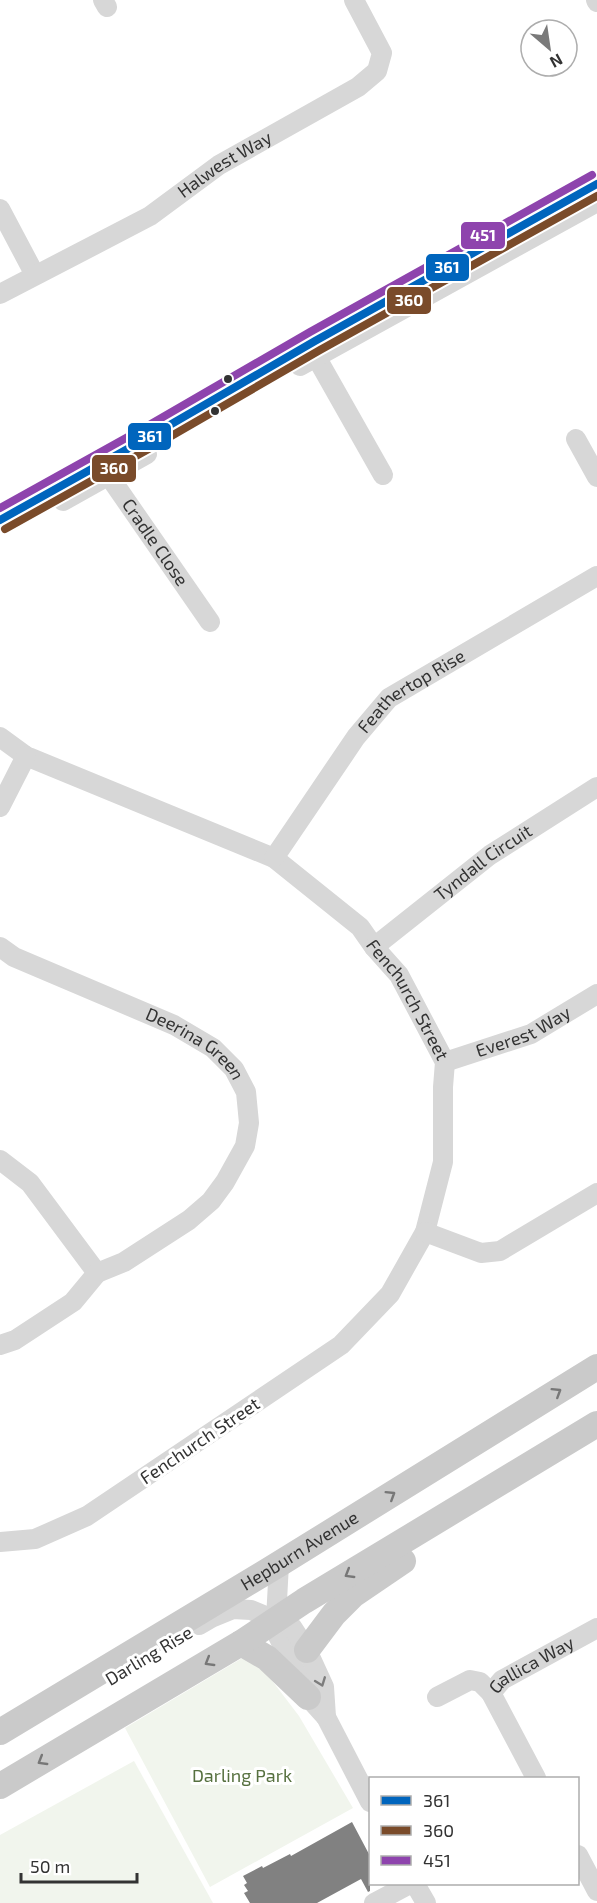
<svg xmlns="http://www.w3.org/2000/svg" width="597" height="1903" font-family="'Exo 2',sans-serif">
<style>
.green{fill:#f1f5ed}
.building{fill:#818181}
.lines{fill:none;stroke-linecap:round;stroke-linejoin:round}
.minor{stroke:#d7d7d7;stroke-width:20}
.major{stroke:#cacaca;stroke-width:26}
.bus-1-casing{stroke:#fff;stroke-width:12}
.bus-2-casing{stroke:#fff;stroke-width:12}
.bus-3-casing{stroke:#fff;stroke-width:12}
.bus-1{stroke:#0065bd;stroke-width:8}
.bus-2{stroke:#7a4b2a;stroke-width:8}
.bus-3{stroke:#8e44ad;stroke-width:8}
.oneway{stroke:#777}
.oneway2{stroke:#7d7d7d}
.bus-dot{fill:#333;stroke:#fff;stroke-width:2}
.labels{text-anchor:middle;stroke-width:6;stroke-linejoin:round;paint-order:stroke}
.street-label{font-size:18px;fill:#333;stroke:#fff}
.park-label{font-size:18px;fill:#56703f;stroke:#fff}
.line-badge{stroke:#fff;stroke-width:2}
.badge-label{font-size:16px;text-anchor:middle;font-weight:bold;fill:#fff}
</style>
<rect width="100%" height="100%" fill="#fff"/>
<g class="green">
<polygon points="244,1657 267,1674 299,1716 353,1808 210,1887 125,1728"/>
<polygon points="134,1761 213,1903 0,1903 0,1835"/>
</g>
<polygon class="building" points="352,1822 370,1856 370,1891 368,1892 361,1879 317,1903 250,1903 244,1893 248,1891 244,1885 247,1883 243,1876 262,1866 263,1868 290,1854 291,1856"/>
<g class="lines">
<g class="minor">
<polyline points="103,0 107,7"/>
<polyline points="596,0 597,2"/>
<polyline points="0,209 35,275"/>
<path id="s1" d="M0,294l150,-78 69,-51 139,-78 19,-16 5,-18 -28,-53"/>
<polyline points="310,346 383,475"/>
<polyline points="300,366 597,202"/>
<polyline points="576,439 597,477"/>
<path id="s2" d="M102,466l108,156"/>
<polyline points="63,501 147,454"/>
<polyline points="0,520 149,437 315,341 597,184"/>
<path id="s3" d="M0,737l26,19 248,102 86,69 14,20 25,28 46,87 -2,25v75l-18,70 -35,62 -49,51 -254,171 -52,23 -35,3"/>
<polyline points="0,807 26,756"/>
<path id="s4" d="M274,858l82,-121 33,-39 208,-122"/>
<path id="s5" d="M0,947l14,10 160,68 39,23 21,21 12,23 3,31 -4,23 -20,36 -14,19 -22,19 -65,42 -27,11"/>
<path id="s6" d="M374,947l116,-92 107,-68"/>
<path id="s7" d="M445,1062l86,-28 66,-40"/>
<polyline points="0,1160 30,1183 97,1273"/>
<polyline points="425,1232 481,1253 500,1251 597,1193"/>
<polyline points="0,1345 15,1340 73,1302 97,1273"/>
<polyline points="279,1564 276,1619 278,1636 308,1697 326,1717 370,1802"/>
<polyline points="199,1625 211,1618 233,1609 251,1610 292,1627 307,1650 324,1687 326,1717"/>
<path id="s8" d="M491,1693l11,-13 95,-52"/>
<polyline points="437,1697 470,1680 480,1682 491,1693 536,1778"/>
<polyline points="578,1855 597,1891"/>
<polyline points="415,1884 426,1903"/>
<polyline points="374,1903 410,1884"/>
</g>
<g class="major">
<polyline points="241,1643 267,1658 308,1697"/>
<polyline points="307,1650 334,1614 353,1595 403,1561"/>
<path id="s9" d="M0,1732l279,-168 318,-197"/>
<polyline points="0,1786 241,1643 304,1601 597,1424"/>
</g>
<defs>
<polyline id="bus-1" points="0,520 149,437 315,341 597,184"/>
<polyline id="bus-2" points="5,529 154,446 320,350 597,196"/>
<polyline id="bus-3" points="0,508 144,428 310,332 592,175"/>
</defs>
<use href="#bus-1" class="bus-1-casing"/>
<use href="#bus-2" class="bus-2-casing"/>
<use href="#bus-3" class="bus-3-casing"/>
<use href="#bus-1" class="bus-1"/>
<use href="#bus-2" class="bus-2"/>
<use href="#bus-3" class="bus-3"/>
</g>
<defs><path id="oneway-chevron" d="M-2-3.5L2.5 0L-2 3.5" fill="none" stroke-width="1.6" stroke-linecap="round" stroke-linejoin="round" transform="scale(1.5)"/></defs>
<g class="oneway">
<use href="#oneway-chevron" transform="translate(557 1392) rotate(-32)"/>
<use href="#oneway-chevron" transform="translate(391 1495) rotate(-32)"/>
<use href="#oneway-chevron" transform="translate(349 1574) rotate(149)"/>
<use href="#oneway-chevron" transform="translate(209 1662) rotate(149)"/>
<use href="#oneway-chevron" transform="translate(42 1761) rotate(149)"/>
</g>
<use class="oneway2" href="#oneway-chevron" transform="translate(321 1682) rotate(69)"/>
<g class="bus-dot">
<circle cx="228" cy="379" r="5"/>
<circle cx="215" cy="411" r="5"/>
</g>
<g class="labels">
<g class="street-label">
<text dy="6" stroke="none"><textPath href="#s1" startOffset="260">Halwest Way</textPath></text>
<text dy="6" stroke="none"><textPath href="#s2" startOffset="93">Cradle Close</textPath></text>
<text dy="6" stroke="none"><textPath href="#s4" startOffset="219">Feathertop Rise</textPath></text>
<text dy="6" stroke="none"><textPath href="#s6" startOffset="138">Tyndall Circuit</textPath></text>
<text dy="6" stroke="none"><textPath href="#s3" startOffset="498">Fenchurch Street</textPath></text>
<text dy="6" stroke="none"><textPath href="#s7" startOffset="84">Everest Way</textPath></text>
<text dy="6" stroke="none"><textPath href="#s5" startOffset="219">Deerina Green</textPath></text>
<text transform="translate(200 1441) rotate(-34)" y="6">Fenchurch Street</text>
<text dy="6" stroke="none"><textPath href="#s9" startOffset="350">Hepburn Avenue</textPath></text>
<text transform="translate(149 1656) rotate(-31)" y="6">Darling Rise</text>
<text dy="6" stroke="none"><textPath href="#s8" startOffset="50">Gallica Way</textPath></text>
</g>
<g class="park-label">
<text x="242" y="1782">Darling Park</text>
</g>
</g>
<g class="line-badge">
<rect x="460" y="221" width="46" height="29" rx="6" fill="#8e44ad"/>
<rect x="425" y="253" width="45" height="29" rx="6" fill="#0065bd"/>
<rect x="386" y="286" width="46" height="29" rx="6" fill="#7a4b2a"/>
<rect x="127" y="422" width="45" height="29" rx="6" fill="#0065bd"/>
<rect x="91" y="454" width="46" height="29" rx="6" fill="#7a4b2a"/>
</g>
<g class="badge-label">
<text x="483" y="241">451</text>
<text x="447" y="273">361</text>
<text x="409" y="306">360</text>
<text x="150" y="442">361</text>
<text x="114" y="474">360</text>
</g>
<rect x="369" y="1777" width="210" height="108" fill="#ffffff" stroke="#adadad" stroke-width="1.5"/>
<rect x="381" y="1796" width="30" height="9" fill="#0065bd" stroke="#adadad" stroke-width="1.5"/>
<text x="423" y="1807" font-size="18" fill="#333333">361</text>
<rect x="381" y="1826" width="30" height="9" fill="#7a4b2a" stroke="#adadad" stroke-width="1.5"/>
<text x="423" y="1837" font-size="18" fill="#333333">360</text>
<rect x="381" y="1856" width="30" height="9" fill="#8e44ad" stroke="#adadad" stroke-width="1.5"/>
<text x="423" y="1867" font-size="18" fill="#333333">451</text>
<g transform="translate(549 48) rotate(151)"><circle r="28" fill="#ffffff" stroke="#adadad" stroke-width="1.5"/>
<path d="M0-4.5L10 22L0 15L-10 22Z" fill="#7a7a7a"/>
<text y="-9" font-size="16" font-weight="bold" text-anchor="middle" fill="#333333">N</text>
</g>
<path d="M21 1873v9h116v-9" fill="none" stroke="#333333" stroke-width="3"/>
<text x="30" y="1873" font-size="18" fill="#333333" stroke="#ffffff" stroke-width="4.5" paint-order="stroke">50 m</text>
</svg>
